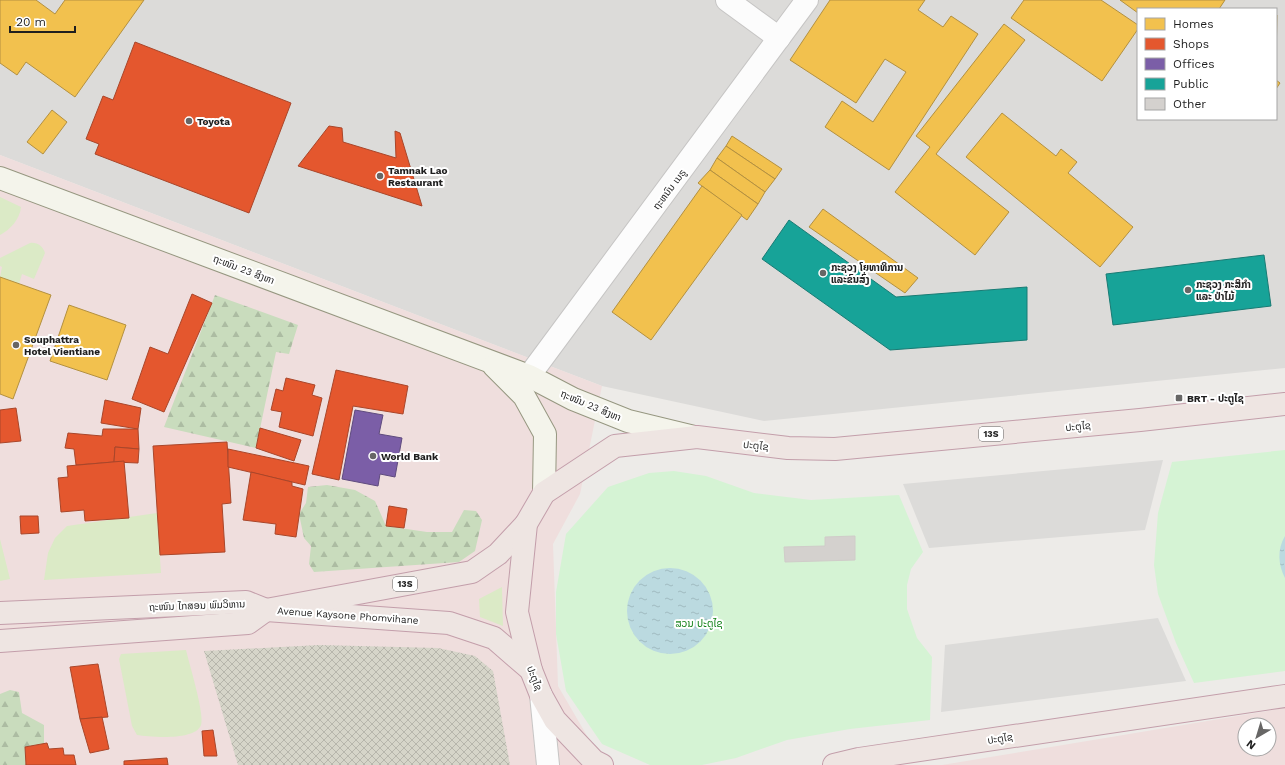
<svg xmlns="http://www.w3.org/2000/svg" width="1285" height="765" font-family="'Work Sans','Noto Sans Lao',sans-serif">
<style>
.residential{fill:#dcdbd9;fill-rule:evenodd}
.commercial{fill:#efdedd;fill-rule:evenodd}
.construction{fill:url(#construction-cross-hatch)}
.grass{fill:#dbeac6}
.forest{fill:url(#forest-firs)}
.park{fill:#d5f3d4}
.water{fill:url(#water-ripples)}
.homes{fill:#f2c14e;stroke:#b39040}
.shops{fill:#e4572e;stroke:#a9462a}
.offices{fill:#7b5ea7;stroke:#5f4b7e}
.public{fill:#17a398;stroke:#197b74}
.building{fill:#d4d1ce;stroke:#d0ccc9}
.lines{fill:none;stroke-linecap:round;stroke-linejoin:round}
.minor-casing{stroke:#c6c5c4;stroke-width:24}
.tertiary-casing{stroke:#c6c5c4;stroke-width:24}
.secondary-casing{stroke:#969780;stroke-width:24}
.trunk-casing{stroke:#c39eaa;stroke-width:24}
.minor{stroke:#fcfcfc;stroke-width:22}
.tertiary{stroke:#fcfcfc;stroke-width:22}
.secondary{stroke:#f4f4eb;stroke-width:22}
.trunk{stroke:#eee5e2;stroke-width:22}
.poi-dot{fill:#676665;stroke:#fff;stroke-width:1.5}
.labels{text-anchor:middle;stroke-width:4;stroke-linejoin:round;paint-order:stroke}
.shield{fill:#fff;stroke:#626262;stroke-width:1}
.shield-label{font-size:9px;font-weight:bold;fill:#1f1f1f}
.poi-label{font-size:10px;font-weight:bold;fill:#1f1f1f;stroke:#fff;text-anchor:start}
.street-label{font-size:10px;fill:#1f1f1f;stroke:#fff}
.park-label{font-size:10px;fill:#0c7e11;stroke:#fff}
</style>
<defs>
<pattern id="construction-cross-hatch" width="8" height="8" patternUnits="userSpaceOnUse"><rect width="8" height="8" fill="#d6d5c9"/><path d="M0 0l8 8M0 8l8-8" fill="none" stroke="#b7b6ac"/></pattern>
<pattern id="forest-firs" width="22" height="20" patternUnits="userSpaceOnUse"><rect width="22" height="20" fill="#c9dcbd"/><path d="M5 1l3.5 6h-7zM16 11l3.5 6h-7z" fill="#acbca2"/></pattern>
<pattern id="water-ripples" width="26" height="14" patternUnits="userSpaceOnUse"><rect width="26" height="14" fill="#bbdae0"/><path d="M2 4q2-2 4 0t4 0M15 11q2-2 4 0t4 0" fill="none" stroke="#a0bbc0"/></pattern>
</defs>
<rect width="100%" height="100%" fill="#edebe8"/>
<g class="residential">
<path d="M0,0h1285v368l-521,53 -162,-35 -602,-231zM1138,9h138v110h-138z"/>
<polygon points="1163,460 1145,530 929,548 903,484"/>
<polygon points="1158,618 1186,681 941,712 945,645"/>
</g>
<g class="commercial">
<polygon points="0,155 602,386 580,494 553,544 558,686 604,765 0,765"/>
<path d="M1285,708v57h-343l97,-16zM1245,725h24v24h-24z"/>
</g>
<polygon class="construction" points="319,645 438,648 475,656 493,671 510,765 238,765 204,651"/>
<g class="grass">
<path d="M0,197l21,10c-1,12 -11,23 -21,28z"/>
<path d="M30,243c7,-1 13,3 15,10l-11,26 -12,-5 -3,10 -19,-7 2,-10 -2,-1v-8z"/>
<polygon points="157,513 161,573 44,580 48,553 55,538 67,526"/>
<polygon points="0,539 10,579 0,581"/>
<polygon points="502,587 503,626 480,617 479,599"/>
<path d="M186,650c3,13 19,65 15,75 -6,16 -50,12 -64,10l-5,-9 -13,-67 2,-5z"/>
</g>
<g class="forest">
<polygon points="215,295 298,325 289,354 276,352 256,448 164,427"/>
<polygon points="327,485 355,490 375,501 386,526 427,532 452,532 464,510 476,511 482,520 475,551 459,562 314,572 309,564 311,546 304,538 299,514 306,503 308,487"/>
<polygon points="10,690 19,692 22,713 44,725 44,744 25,747 26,765 0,765 0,694"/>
</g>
<g class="park">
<polygon points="1285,450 1285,671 1194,683 1176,643 1158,594 1154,565 1158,513 1172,462"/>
<polygon points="674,471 706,476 754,493 811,500 899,495 923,552 911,569 907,585 907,609 917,638 932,657 930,720 850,729 787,740 736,758 702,765 650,765 602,744 566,691 556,634 556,592 566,534 608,487 649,473"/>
</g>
<g class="water">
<path d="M1285,536v42c-7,-13 -8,-29 0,-42z"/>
<circle cx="670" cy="611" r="43"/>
</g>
<g class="homes">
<polygon points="0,0 36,0 55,14 65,0 144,0 75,97 26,62 17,75 0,63"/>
<polygon points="830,0 925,0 918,10 943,27 951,16 978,34 889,170 825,127 842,101 873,122 906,72 885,59 856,103 790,60"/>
<polygon points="1024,0 1101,0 1138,25 1138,29 1102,81 1011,18"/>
<polygon points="1120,0 1225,0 1219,9 1138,9 1138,13"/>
<polygon points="1276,15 1277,15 1276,59"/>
<polygon points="1004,24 1025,40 936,154 1009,212 975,255 895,192 930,147 916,136"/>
<polygon points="1276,80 1280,83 1276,89"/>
<polygon points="52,110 67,122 43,154 27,142"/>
<polygon points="1002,113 1056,156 1061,149 1077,162 1068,173 1133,227 1100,267 966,157"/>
<polygon points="732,136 782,169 775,179 726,146"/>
<polygon points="726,146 775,179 765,192 717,158"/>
<polygon points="717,158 765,192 758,204 710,170"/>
<polygon points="710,170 758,204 747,220 698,183"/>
<polygon points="702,186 742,215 651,340 612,312"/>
<polygon points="823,209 918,278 905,293 809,227"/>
<polygon points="0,277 51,295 13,399 0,394"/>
<polygon points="69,305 126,325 107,380 50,361"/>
</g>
<g class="shops">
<polygon points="135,42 291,103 249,213 95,154 99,144 86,139 103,96 113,100"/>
<polygon points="329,126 342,128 343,142 396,158 395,131 400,133 422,206 298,166"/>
<polygon points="192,294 212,303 164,412 132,399 150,347 168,354"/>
<polygon points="336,370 408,386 403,414 353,406 339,480 312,474"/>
<polygon points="286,378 315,385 312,395 322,398 313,436 279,427 282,412 271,410 276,389 283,391"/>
<polygon points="105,400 141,408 138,429 101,423"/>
<polygon points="16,408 21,441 0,443 0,410"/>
<polygon points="260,428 301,440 294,461 256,448"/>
<polygon points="103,429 138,429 139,449 115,447 114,462 76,465 74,449 65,448 68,433 102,436"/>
<polygon points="227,442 231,503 222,504 225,552 160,555 153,446"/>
<polygon points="115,447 139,449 138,463 114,462"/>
<polygon points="228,449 309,466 305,485 228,467"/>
<polygon points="124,461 129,518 85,521 84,510 61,512 58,478 68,477 67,466"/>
<polygon points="251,472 292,482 292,486 303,489 296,537 275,534 276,524 243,520"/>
<polygon points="389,506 407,509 404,528 386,526"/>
<polygon points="20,516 38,516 39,533 21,534"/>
<polygon points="98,664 108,717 80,719 70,667"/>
<polygon points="102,717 109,749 90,753 80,719"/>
<polygon points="213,730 217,756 204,756 202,731"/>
<polygon points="47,743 49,749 63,748 64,755 74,755 76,765 26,765 25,747"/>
<polygon points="167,758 168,765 124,765 124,761"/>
</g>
<polygon class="offices" points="355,410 383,415 379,434 402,438 395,477 380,474 378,486 342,479"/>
<g class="public">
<polygon points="789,220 896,297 1027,287 1027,340 890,350 762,259"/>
<polygon points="1264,255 1271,306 1113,325 1106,274"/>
</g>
<polygon class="building" points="855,536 855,560 785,562 784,547 825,546 825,537"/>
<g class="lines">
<defs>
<g id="minor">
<polyline points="727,0 779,38"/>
<polyline points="529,376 807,0"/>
</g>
<polyline id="tertiary" points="541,695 548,765"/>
<g id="secondary">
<polyline points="0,178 529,376 573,399 628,421 694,437"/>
<polyline points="494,366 524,396 545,434 544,493"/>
</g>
<g id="trunk">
<polyline points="0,613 246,602 266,610 449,623 494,638 531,670"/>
<polyline points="0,641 248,623 266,610 472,572 498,554 526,524"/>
<polyline points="602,765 594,761 555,720 541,695 531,670 517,612 526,524 544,493 615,446 697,437 788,448 835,449 1140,420 1285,404"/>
<polyline points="834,765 859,759 1285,696"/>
</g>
</defs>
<use href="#minor" class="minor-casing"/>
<use href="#tertiary" class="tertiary-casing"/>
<use href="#secondary" class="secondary-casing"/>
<use href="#trunk" class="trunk-casing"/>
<use href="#minor" class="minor"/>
<use href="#tertiary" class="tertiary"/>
<use href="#secondary" class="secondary"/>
<use href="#trunk" class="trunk"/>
</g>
<g class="poi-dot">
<circle cx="189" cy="121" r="4"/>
<circle cx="380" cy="176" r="4"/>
<circle cx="823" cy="273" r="4"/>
<circle cx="1188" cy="290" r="4"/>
<circle cx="16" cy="345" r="4"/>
<rect x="1175" y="394" width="8" height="8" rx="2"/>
<circle cx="373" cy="456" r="4"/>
</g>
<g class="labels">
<g class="shield">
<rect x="979" y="427" width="24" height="14" rx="3"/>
<rect x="393" y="577" width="24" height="14" rx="3"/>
</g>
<g class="shield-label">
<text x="991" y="437">13S</text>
<text x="405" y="587">13S</text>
</g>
<g class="poi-label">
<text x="197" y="125">Toyota</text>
<text x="388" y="174">Tamnak Lao<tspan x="388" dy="12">Restaurant</tspan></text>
<text x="831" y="271">ກະຊວງ ໂຍທາທິການ<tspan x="831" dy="12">ແລະຂົນສົ່ງ</tspan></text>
<text x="1196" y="288">ກະຊວງ ກະສິກຳ<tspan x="1196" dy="12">ແລະ ປ່າໄມ້</tspan></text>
<text x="24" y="343">Souphattra<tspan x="24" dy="12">Hotel Vientiane</tspan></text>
<text x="1187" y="402">BRT - ປະຕູໄຊ</text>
<text x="381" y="460">World Bank</text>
</g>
<g class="street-label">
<text transform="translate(669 189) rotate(-53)" y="4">ຖະຫນົນ ເນຣູ</text>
<text transform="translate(244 269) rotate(21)" y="4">ຖະໜົນ 23 ສິງຫາ</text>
<text transform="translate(591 405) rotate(23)" y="4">ຖະໜົນ 23 ສິງຫາ</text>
<text transform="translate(1078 426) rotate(-6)" y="4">ປະຕູໄຊ</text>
<text transform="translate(756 445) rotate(6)" y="4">ປະຕູໄຊ</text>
<text transform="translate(197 605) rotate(-2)" y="4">ຖະໜົນ ໄກສອນ ພົມວິຫານ</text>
<text transform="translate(348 615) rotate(4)" y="4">Avenue Kaysone Phomvihane</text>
<text transform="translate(535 678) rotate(69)" y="4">ປະຕູໄຊ</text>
<text transform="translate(1000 738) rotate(-9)" y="4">ປະຕູໄຊ</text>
</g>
<g class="park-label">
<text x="699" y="627">ສວນ ປະຕູໄຊ</text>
</g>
</g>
<rect x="1137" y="8" width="140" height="112" fill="#ffffff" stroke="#a5a5a5"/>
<rect x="1145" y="18" width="20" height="12" fill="#f2c14e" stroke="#a5a5a5"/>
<text x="1173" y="28" font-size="12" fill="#1f1f1f">Homes</text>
<rect x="1145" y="38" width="20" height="12" fill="#e4572e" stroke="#a5a5a5"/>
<text x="1173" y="48" font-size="12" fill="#1f1f1f">Shops</text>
<rect x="1145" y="58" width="20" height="12" fill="#7b5ea7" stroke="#a5a5a5"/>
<text x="1173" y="68" font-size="12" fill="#1f1f1f">Offices</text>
<rect x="1145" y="78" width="20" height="12" fill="#17a398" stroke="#a5a5a5"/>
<text x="1173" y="88" font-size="12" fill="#1f1f1f">Public</text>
<rect x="1145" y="98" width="20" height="12" fill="#d4d1ce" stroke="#a5a5a5"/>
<text x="1173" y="108" font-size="12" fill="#1f1f1f">Other</text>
<g transform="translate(1257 737) rotate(218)"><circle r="19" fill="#ffffff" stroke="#a5a5a5"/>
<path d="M0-3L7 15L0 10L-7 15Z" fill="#676665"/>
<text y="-6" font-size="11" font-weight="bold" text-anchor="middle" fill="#1f1f1f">N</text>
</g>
<path d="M10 26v6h65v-6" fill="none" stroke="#1f1f1f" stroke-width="2"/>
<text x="16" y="26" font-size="12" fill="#1f1f1f" stroke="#ffffff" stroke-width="3" paint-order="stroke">20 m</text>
</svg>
